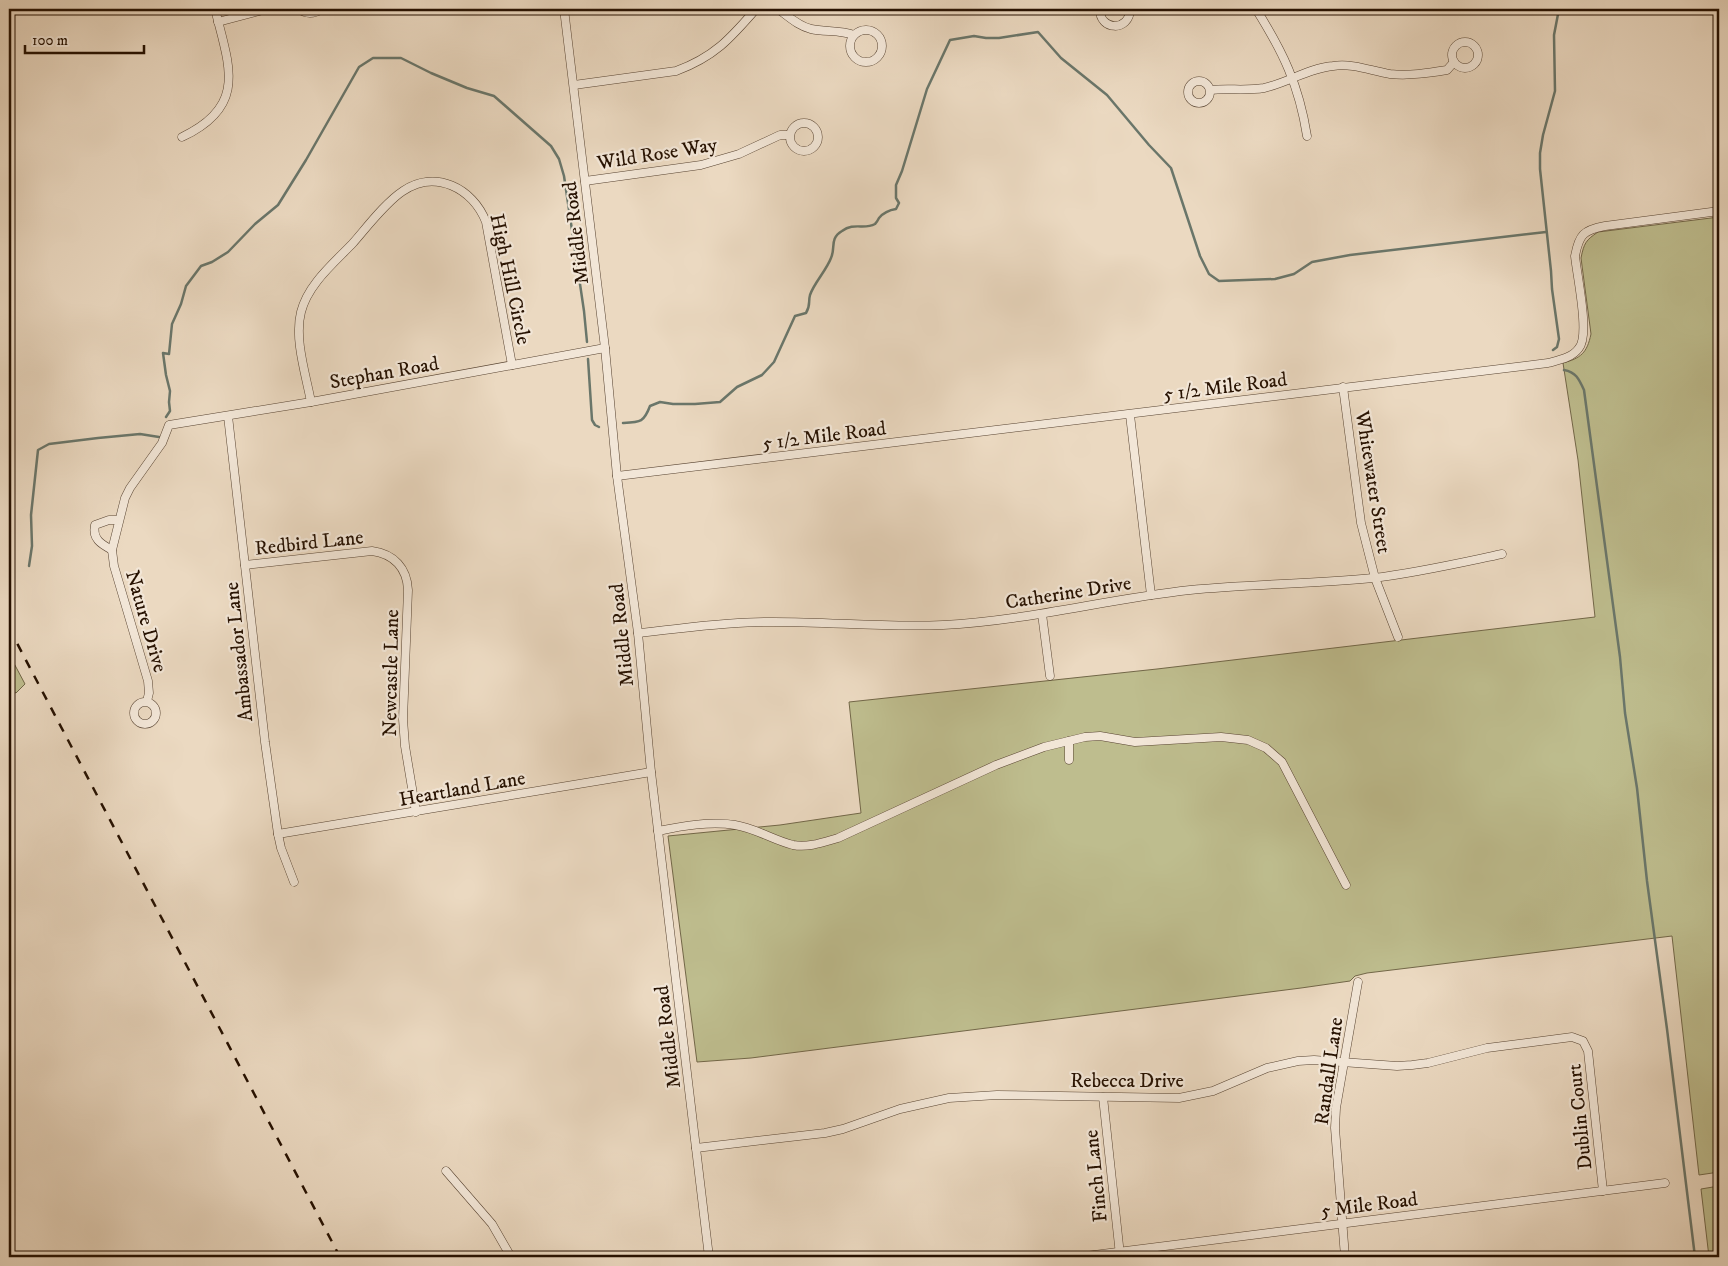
<svg xmlns="http://www.w3.org/2000/svg" width="1728" height="1266" font-family="'IM FELL DW Pica',serif">
<style>
.green{fill:#bebd8e;stroke:#726748}
.lines{fill:none;stroke-linecap:round;stroke-linejoin:round}
.stream{stroke:#6a766a;stroke-width:2.5}
.minor-casing{stroke:#574331;stroke-width:9}
.minor{stroke:#f2e6d7;stroke-width:8}
.rail{stroke:#261101;stroke-width:2.5;stroke-dasharray:9 9;stroke-linecap:butt}
.labels{text-anchor:middle;stroke-width:4.5;stroke-linejoin:round;paint-order:stroke}
.street-label{font-size:20px;fill:#261101;stroke:#f2e6d7}
</style>
<rect width="100%" height="100%" fill="#ebd9c1"/>
<filter id="stains"><feTurbulence type="fractalNoise" baseFrequency=".004" numOctaves="4"/><feColorMatrix values="0 0 0 0 .2 0 0 0 0 .09 0 0 0 0 .02 0 0 0 .5 -.17"/></filter>
<radialGradient id="worn" r=".72"><stop offset=".6" stop-color="#630" stop-opacity="0"/><stop offset="1" stop-color="#630" stop-opacity=".3"/></radialGradient>
<g class="green">
<path d="M1719,217v955l-20,3 -27,-239 -305,37 -12,3 -5,5 -49,7 -550,70 -54,4 -29,-226 112,-11 81,-12 -12,-111 308,-33 438,-52 -17,-157 -15,-97c18,-5 24,-10 28,-29l-10,-76c3,-15 5,-18 17,-26z"/>
<polygon points="9,654 25,684 16,693 9,690"/>
<polygon points="1719,1186 1719,1257 1709,1257 1701,1189"/>
</g>
<g class="lines">
<g class="stream">
<polyline points="1553,350 1557,347 1559,339 1552,289 1551,271 1540,169 1540,153 1543,135 1555,91 1554,35 1559,9"/>
<polyline points="588,359 592,420 595,425 599,427"/>
<path d="M1564,370c12,2 15,9 20,20l36,267 5,56 12,75 10,93 20,148 28,228"/>
<polyline points="166,417 170,411 169,402 170,391 166,375 163,353 169,354 172,324 181,304 186,286 201,266 212,262 228,252 255,224 278,205 306,160 359,67 373,58 401,58 431,73 467,88 494,96 551,146 559,159 564,176 584,311 587,342"/>
<path d="M623,423c18,-1 21,-1 27,-17l10,-4 13,2h22l25,-2 17,-15 25,-12 12,-13 21,-46 11,-3c5,-8 2,-11 4,-18 4,-12 16,-24 21,-37 5,-11 -2,-19 11,-27 12,-9 22,-1 33,-7 2,-2 3,-4 4,-6 5,-6 10,-8 17,-9l3,-6 -3,-5v-13l6,-14 25,-82 23,-49 24,-4 12,2h13l39,-6 23,26 46,37 42,50 22,23 29,88 9,18 10,7 56,-2 19,-5 18,-12 38,-7 196,-23"/>
<polyline points="29,566 32,546 31,515 38,450 49,444 98,438 140,434 159,437"/>
</g>
<defs>
<g id="minor">
<path d="M299,9c8,6 15,5 23,0"/>
<polyline points="564,9 605,348 617,476 638,633 651,772 709,1257"/>
<path d="M778,9c10,7 20,17 33,20 14,3 29,1 43,6"/>
<path d="M1100,9c-1,22 30,23 30,0"/>
<path d="M1256,9c27,43 43,76 51,127"/>
<polyline points="218,22 267,9"/>
<circle cx="866" cy="46" r="16"/>
<circle cx="1465" cy="55" r="13"/>
<circle cx="1199" cy="92" r="11"/>
<path d="M574,85l102,-14c38,-14 54,-32 80,-62"/>
<path d="M1210,90c18,-2 36,1 54,-2 23,-5 45,-20 69,-22 20,-3 38,5 57,8 19,2 38,-1 57,-4l7,-8"/>
<circle cx="804" cy="137" r="14"/>
<path d="M182,137c66,-31 47,-71 33,-128"/>
<polyline points="585,181 701,165 739,154 780,135 789,135"/>
<polyline points="1343,387 1361,523 1375,578 1398,637"/>
<path d="M311,402c-5,-27 -17,-63 -10,-90 7,-28 33,-49 52,-69 14,-16 33,-41 50,-52 32,-22 70,-3 83,31l26,143"/>
<polyline points="1130,415 1151,595"/>
<polyline points="228,416 265,742 278,834 281,848 294,882"/>
<path d="M617,476l931,-113c11,-3 24,-5 31,-15 11,-13 -2,-72 -4,-92 4,-21 8,-26 30,-30l114,-15"/>
<path d="M112,550c-11,-6 -20,-11 -17,-25l14,-5h9"/>
<path d="M245,565l127,-14c22,3 35,17 36,39l-5,129 2,27 11,66"/>
<polyline points="1042,614 1050,676"/>
<path d="M638,633c42,-4 84,-11 126,-11 60,-1 119,6 179,3 83,-4 164,-26 247,-35 61,-6 122,-6 183,-12 43,-5 86,-15 129,-24"/>
<polyline points="147,701 149,693 148,681 114,566 112,550 125,498 130,488 162,443 169,425 311,402 605,348"/>
<circle cx="145" cy="713" r="11"/>
<polyline points="1069,741 1069,760"/>
<path d="M658,831c24,-5 52,-10 77,-6 20,3 38,15 58,20 15,3 31,-3 45,-7l158,-73 48,-18 41,-10 15,-1 35,6 86,-5 27,3 18,8 16,14 64,123"/>
<polyline points="278,834 651,772"/>
<polyline points="1103,1097 1120,1255"/>
<polyline points="696,1148 825,1133 843,1129 900,1109 949,1098 997,1095 1179,1098 1213,1091 1267,1068 1298,1061 1314,1060 1397,1066 1412,1065 1428,1063 1487,1048 1572,1037 1583,1041 1588,1051 1603,1191"/>
<polyline points="446,1171 492,1224 511,1257"/>
<polyline points="1078,1257 1665,1183"/>
<polyline points="1345,1257 1335,1128 1336,1108 1358,982"/>
</g>
</defs>
<use href="#minor" class="minor-casing"/>
<use href="#minor" class="minor"/>
<polyline class="rail" points="9,628 340,1257"/>
</g>
<g class="labels">
<g class="street-label">
<text transform="translate(657 153) rotate(-9)" y="7">Wild Rose Way</text>
<text transform="translate(575 233) rotate(-97)" y="7">Middle Road</text>
<text transform="translate(511 279) rotate(78)" y="7">High Hill Circle</text>
<text transform="translate(384 372) rotate(-10)" y="7">Stephan Road</text>
<text transform="translate(1225 386) rotate(-7)" y="7">5 1/2 Mile Road</text>
<text transform="translate(824 435) rotate(-7)" y="7">5 1/2 Mile Road</text>
<text transform="translate(1374 482) rotate(81)" y="7">Whitewater Street</text>
<text transform="translate(309 542) rotate(-6)" y="7">Redbird Lane</text>
<text transform="translate(1068 592) rotate(-9)" y="7">Catherine Drive</text>
<text transform="translate(147 621) rotate(74)" y="7">Nature Drive</text>
<text transform="translate(621 635) rotate(-96)" y="7">Middle Road</text>
<text transform="translate(238 652) rotate(-96)" y="7">Ambassador Lane</text>
<text transform="translate(390 673) rotate(-89)" y="7">Newcastle Lane</text>
<text transform="translate(462 788) rotate(-10)" y="7">Heartland Lane</text>
<text transform="translate(667 1037) rotate(-97)" y="7">Middle Road</text>
<text transform="translate(1328 1071) rotate(-82)" y="7">Randall Lane</text>
<text x="1127" y="1087">Rebecca Drive</text>
<text transform="translate(1579 1117) rotate(-96)" y="7">Dublin Court</text>
<text transform="translate(1095 1176) rotate(-96)" y="7">Finch Lane</text>
<text transform="translate(1369 1204) rotate(-7)" y="7">5 Mile Road</text>
</g>
</g>
<rect width="1728" height="1266" fill="none" stroke="#ebd9c1" stroke-width="30"/>
<rect x="10" y="10" width="1708" height="1246" fill="none" stroke="#261101" stroke-width="2.5"/>
<rect x="15" y="15" width="1698" height="1236" fill="none" stroke="#261101"/>
<path d="M25 45v8h119v-8" fill="none" stroke="#261101" stroke-width="2.5"/>
<text x="32" y="45" font-size="15" fill="#261101" stroke="#f2e6d7" stroke-width="4" paint-order="stroke">100 m</text>
<rect width="100%" height="100%" filter="url(#stains)"/>
<rect width="100%" height="100%" fill="url(#worn)"/>
</svg>
